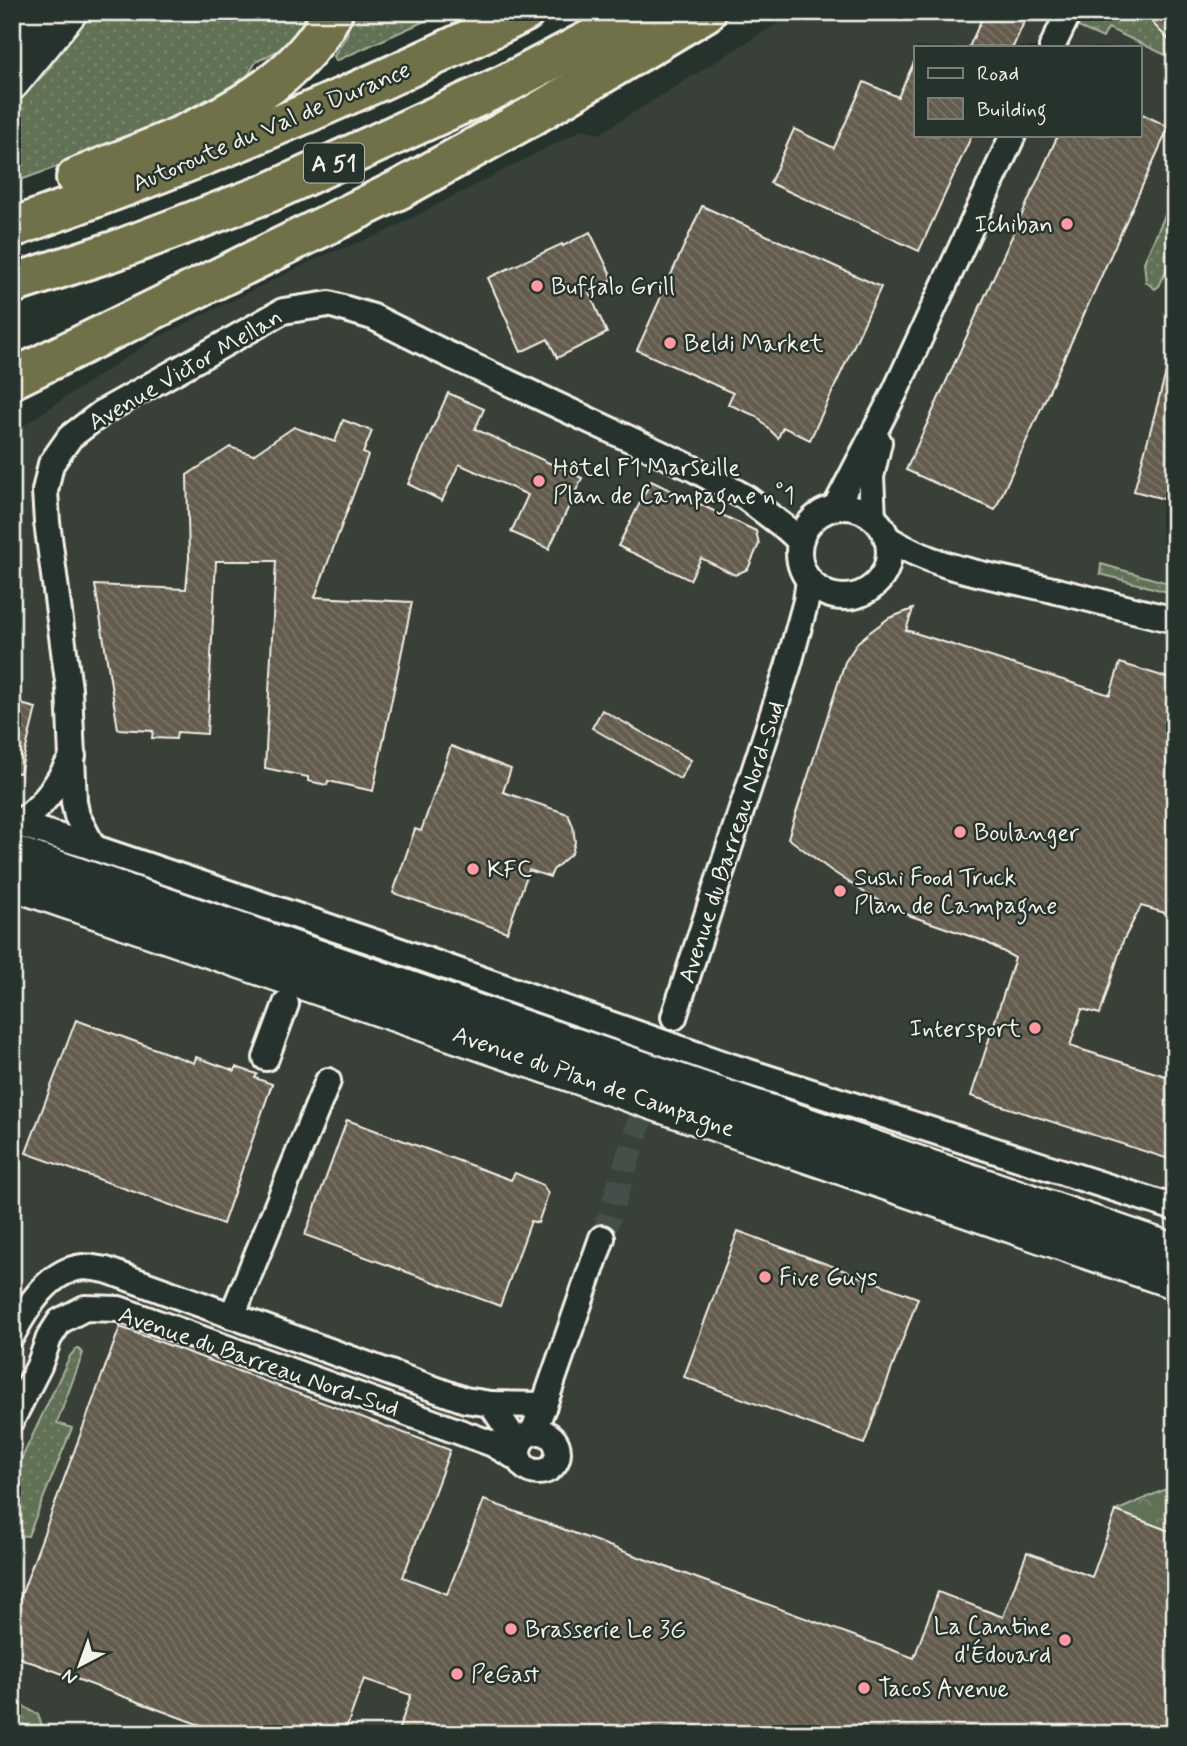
<svg xmlns="http://www.w3.org/2000/svg" width="1187" height="1746" font-family="Mynerve,sans-serif">
<style>
.built{fill:#393f37;fill-rule:evenodd}
.grass{fill:url(#grass-dots);stroke:#aab19e;stroke-width:2}
.forest{fill:url(#forest-crowns);stroke:#aab19e;stroke-width:2}
.building{fill:url(#building-back-hatch);stroke:#f4f1e8;stroke-width:2}
.lines{fill:none;stroke-linecap:round;stroke-linejoin:round}
.street-tunnel{stroke:#455049;stroke-width:24;stroke-dasharray:24 12;stroke-linecap:butt}
.street-casing{stroke:#f4f1e8;stroke-width:30}
.secondary-casing{stroke:#f4f1e8;stroke-width:38}
.highway-casing{stroke:#f4f1e8;stroke-width:44}
.street{stroke:#26332d;stroke-width:24}
.secondary{stroke:#26332d;stroke-width:33}
.highway{stroke:#6f704a;stroke-width:38}
.poi-dot{fill:#ff9aa2;stroke:#26332d;stroke-width:2.5}
.labels{text-anchor:middle;stroke-width:5;stroke-linejoin:round;paint-order:stroke}
.shield{fill:#26332d;stroke:#b6b8b0;stroke-width:2}
.shield-label{font-size:23px;font-weight:bold;fill:#f4f1e8}
.street-label{font-size:24px;fill:#f4f1e8;stroke:#26332d}
.poi-label{font-size:24px;fill:#f4f1e8;stroke:#26332d;text-anchor:start}
</style>
<defs>
<pattern id="grass-dots" width="8" height="8" patternUnits="userSpaceOnUse" patternTransform="scale(1.75)"><rect width="8" height="8" fill="#607154"/><path d="M2 2h.1M6 6h.1" fill="none" stroke="#77866d" stroke-width="1.8" stroke-linecap="round"/></pattern>
<pattern id="forest-crowns" width="20" height="18" patternUnits="userSpaceOnUse" patternTransform="scale(1.75)"><rect width="20" height="18" fill="#607154"/><path d="M2 6a3 3 0 1 1 6 0M12 15a3 3 0 1 1 6 0" fill="none" stroke="#77866d"/></pattern>
<pattern id="building-back-hatch" width="6" height="6" patternUnits="userSpaceOnUse" patternTransform="scale(1.75)"><rect width="6" height="6" fill="#645c4e"/><path d="M-1 5l2 2M0 0l6 6M5-1l2 2" fill="none" stroke="#7b7468"/></pattern>
</defs>
<rect width="100%" height="100%" fill="#26332d"/>
<filter id="ink" filterUnits="userSpaceOnUse"><feTurbulence type="fractalNoise" baseFrequency=".0143" numOctaves="2"/><feDisplacementMap in="SourceGraphic" scale="14" xChannelSelector="R" yChannelSelector="G"/><feConvolveMatrix kernelMatrix="1 2 1 2 8 2 1 2 1" color-interpolation-filters="sRGB"/></filter>
<g filter="url(#ink)">
<path class="built" d="M796,12h379v1722h-1163v-1301l142,-94 166,-82 63,-24 200,-104 16,5zM916,47h224v88h-224z"/>
<g class="grass">
<polygon points="90,12 320,12 290,44 256,62 243,83 174,120 90,155 12,183 12,109 47,71"/>
<polygon points="353,12 445,12 336,61 334,56 347,34"/>
<polygon points="1083,12 1142,12 1168,39 1175,42 1175,72 1166,67 1170,57 1108,28 1103,38 1076,26"/>
<polygon points="1175,193 1175,252 1159,286 1155,289 1146,282 1144,262"/>
<polygon points="1101,564 1175,585 1175,594 1100,574"/>
<polygon points="77,1348 83,1353 57,1423 72,1428 28,1536 18,1535 12,1554 12,1479 70,1356"/>
<polygon points="12,1699 38,1715 45,1733 12,1720"/>
</g>
<polygon class="forest" points="1175,1485 1175,1533 1116,1511"/>
<g class="building">
<polygon points="985,12 1007,12 1025,20 1013,47 969,47"/>
<polygon points="1142,12 1175,12 1175,24 1168,39"/>
<polygon points="916,58 916,135 972,135 919,251 770,183 794,129 834,148 864,82 898,97"/>
<polygon points="1140,113 1169,127 995,510 906,470 1058,135 1140,135"/>
<polygon points="702,206 881,287 810,440 783,427 778,438 756,416 728,404 733,393 637,350"/>
<polygon points="590,232 613,279 589,292 607,333 557,358 548,339 521,352 488,278 562,244 563,246"/>
<polygon points="1168,365 1175,366 1175,502 1134,491"/>
<polygon points="448,393 484,409 475,429 582,478 549,549 511,532 528,495 459,464 442,501 408,484"/>
<polygon points="343,420 372,431 363,453 368,455 315,597 412,602 373,791 328,781 327,785 308,781 308,777 265,768 276,561 216,561 207,734 177,732 176,739 152,738 153,731 118,729 95,585 186,589 189,558 187,475 230,447 253,455 294,427 335,442"/>
<polygon points="651,481 756,531 759,544 748,569 735,575 701,558 690,580 618,546"/>
<polygon points="913,609 906,630 1110,695 1120,663 1175,680 1175,916 1141,906 1123,941 1100,1014 1082,1009 1070,1046 1175,1079 1175,1161 971,1096 1015,958 984,941 911,916 868,895 829,869 788,838 845,662 858,642 870,632 889,618"/>
<polygon points="17,703 36,708 20,773 12,772 12,719"/>
<polygon points="602,710 691,760 680,779 592,728"/>
<polygon points="451,746 511,769 503,792 568,814 573,826 575,842 572,853 553,870 550,877 529,870 507,932 393,893 415,829 421,831"/>
<polygon points="76,1020 194,1063 196,1057 235,1071 236,1067 257,1074 255,1078 272,1084 223,1224 26,1153"/>
<polygon points="347,1120 511,1180 515,1173 543,1185 548,1194 538,1223 531,1221 500,1306 305,1235"/>
<polygon points="738,1231 918,1298 864,1444 684,1377"/>
<polygon points="120,1327 450,1450 403,1577 447,1594 484,1500 914,1658 938,1592 1003,1617 1027,1552 1092,1577 1116,1511 1175,1533 1175,1734 397,1734 411,1695 364,1679 344,1734 224,1734 20,1658 12,1655 12,1620"/>
</g>
<g class="lines">
<polyline class="street-tunnel" points="602,1238 674,1017"/>
<defs>
<g id="street">
<polyline points="1052,47 1069,12"/>
<polyline points="836,506 895,392 1013,135"/>
<circle cx="844" cy="552" r="45"/>
<polyline points="873,517 871,477 879,442"/>
<path d="M887,538c52,32 100,36 157,50 44,10 87,22 131,32"/>
<polyline points="12,822 80,843 392,948 727,1065 1175,1208"/>
<path d="M17,823c27,-15 41,-41 56,-67"/>
<polyline points="93,847 77,816 74,802 69,689 47,522 45,491 51,464 70,437 103,412 283,311 329,304 373,317 445,353 694,469 745,497 787,529 800,541"/>
<polyline points="674,1017 788,667 806,601 809,580"/>
<polyline points="266,1058 286,1004"/>
<polyline points="232,1316 328,1081"/>
<path d="M12,1335c15,-28 37,-65 71,-68 7,0 16,2 23,3l359,130 26,4 28,42"/>
<polyline points="491,1404 544,1405"/>
<polyline points="12,1419 39,1366 49,1338 60,1321 85,1308 119,1309 493,1444 519,1459"/>
<circle cx="538" cy="1452" r="20"/>
<polyline points="533,1432 544,1405 602,1238"/>
</g>
<g id="secondary">
<polyline points="12,40 32,12"/>
<polyline points="12,83 70,12"/>
<polyline points="12,852 1175,1251"/>
<polyline points="12,883 1175,1282"/>
</g>
<g id="highway">
<path d="M76,178c90,-37 210,-72 257,-166"/>
<path d="M12,228c175,-62 347,-133 513,-216"/>
<polyline points="12,284 117,250 268,193 506,84 643,12"/>
<polyline points="12,379 400,189 530,117 706,12"/>
</g>
</defs>
<use href="#street" class="street-casing"/>
<use href="#secondary" class="secondary-casing"/>
<use href="#highway" class="highway-casing"/>
<use href="#street" class="street"/>
<use href="#secondary" class="secondary"/>
<use href="#highway" class="highway"/>
</g>
</g>
<g class="poi-dot">
<circle cx="1067" cy="224" r="7"/>
<circle cx="537" cy="286" r="7"/>
<circle cx="670" cy="343" r="7"/>
<circle cx="539" cy="481" r="7"/>
<circle cx="960" cy="832" r="7"/>
<circle cx="473" cy="869" r="7"/>
<circle cx="840" cy="891" r="7"/>
<circle cx="1035" cy="1028" r="7"/>
<circle cx="765" cy="1277" r="7"/>
<circle cx="511" cy="1629" r="7"/>
<circle cx="1065" cy="1640" r="7"/>
<circle cx="457" cy="1674" r="7"/>
<circle cx="864" cy="1688" r="7"/>
</g>
<g class="labels">
<rect class="shield" x="304" y="143.5" width="60" height="39" rx="5"/>
<g class="shield-label">
<text x="334" y="171">A 51</text>
</g>
<g class="street-label">
<text transform="translate(271 126) rotate(-23)" y="8">Autoroute du Val de Durance</text>
<text transform="translate(185 369) rotate(-30)" y="8">Avenue Victor Mellan</text>
<text transform="translate(731 842) rotate(-72)" y="8">Avenue du Barreau Nord-Sud</text>
<text transform="translate(594 1081) rotate(19)" y="8">Avenue du Plan de Campagne</text>
<text transform="translate(259 1361) rotate(19)" y="8">Avenue du Barreau Nord-Sud</text>
</g>
<g class="poi-label">
<text x="1053" y="232" text-anchor="end">Ichiban</text>
<text x="551" y="294">Buffalo Grill</text>
<text x="684" y="351">Beldi Market</text>
<text x="553" y="475">Hôtel F1 Marseille<tspan x="553" dy="28">Plan de Campagne n°1</tspan></text>
<text x="974" y="840">Boulanger</text>
<text x="487" y="877">KFC</text>
<text x="854" y="885">Sushi Food Truck<tspan x="854" dy="28">Plan de Campagne</tspan></text>
<text x="1021" y="1036" text-anchor="end">Intersport</text>
<text x="779" y="1285">Five Guys</text>
<text x="1051" y="1634" text-anchor="end">La Cantine<tspan x="1051" dy="28">d'Édouard</tspan></text>
<text x="525" y="1637">Brasserie Le 3G</text>
<text x="471" y="1682">PeGast</text>
<text x="878" y="1696">Tacos Avenue</text>
</g>
</g>
<rect width="1187" height="1746" fill="none" stroke="#26332d" stroke-width="42"/>
<rect x="21" y="21" width="1145" height="1704" fill="none" stroke="#f4f1e8" stroke-width="2.5" filter="url(#ink)"/>
<rect x="914" y="46" width="228" height="91" fill="#26332d" stroke="#787f78" stroke-width="2"/>
<rect x="928" y="68" width="35" height="10" fill="#26332d" stroke="#787f78" stroke-width="2"/>
<text x="977" y="80" font-size="21" fill="#f4f1e8">Road</text>
<rect x="928" y="98" width="35" height="21" fill="url(#building-back-hatch)" stroke="#787f78" stroke-width="2"/>
<text x="977" y="116" font-size="21" fill="#f4f1e8">Building</text>
<g transform="translate(80 1665) rotate(221)" stroke="#26332d" stroke-width="5" paint-order="stroke">
<path d="M0-5L12 26L0 18L-12 26Z" fill="#f4f1e8"/>
<text y="-10" font-size="19" font-weight="bold" text-anchor="middle" fill="#f4f1e8">N</text>
</g>
</svg>
